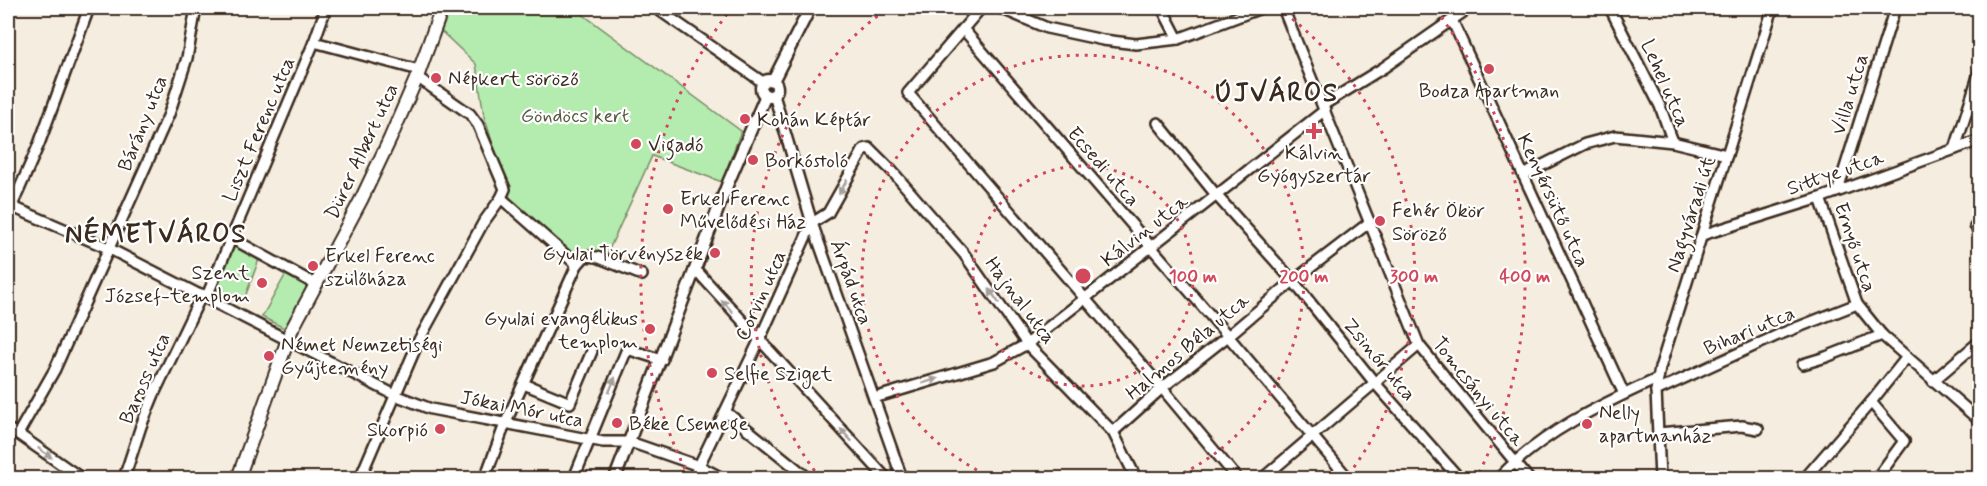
<svg xmlns="http://www.w3.org/2000/svg" width="1987" height="486" font-family="Mynerve,sans-serif">
<style>
.green{fill:#b4ebae;stroke:#788a66;stroke-width:1.5}
.lines{fill:none;stroke-linecap:round;stroke-linejoin:round}
.minor-casing{stroke:#3b2a1e;stroke-width:14}
.tertiary-casing{stroke:#3b2a1e;stroke-width:15}
.secondary-casing{stroke:#3b2a1e;stroke-width:16}
.minor{stroke:#fff;stroke-width:9}
.tertiary{stroke:#fff;stroke-width:10}
.secondary{stroke:#fff;stroke-width:12}
.oneway{fill:#a79f9a}
.ring{fill:none;stroke:#d1495b;stroke-width:3;stroke-dasharray:3 6}
.poi-dot{fill:#d1495b;stroke:#fff;stroke-width:2}
.labels{text-anchor:middle;stroke-width:4.5;stroke-linejoin:round;paint-order:stroke}
.poi-label{font-size:20px;fill:#3b2a1e;stroke:#fff;text-anchor:start}
.street-label{font-size:20px;fill:#3b2a1e;stroke:#fff}
.park-label{font-size:20px;fill:#595a42;stroke:#fff}
.district-label{font-size:26px;font-weight:bold;letter-spacing:1.5px;fill:#3b2a1e;stroke:#fff}
.centre{fill:#d1495b;stroke:#fff;stroke-width:3}
.ring-label{font-size:18px;text-anchor:middle;font-weight:bold;fill:#d1495b;stroke:#fff;stroke-width:4.5;stroke-linejoin:round;paint-order:stroke}
</style>
<rect width="100%" height="100%" fill="#f5eddf"/>
<filter id="ink" filterUnits="userSpaceOnUse"><feTurbulence type="fractalNoise" baseFrequency=".0167" numOctaves="2"/><feDisplacementMap in="SourceGraphic" scale="12" xChannelSelector="R" yChannelSelector="G"/><feConvolveMatrix kernelMatrix="1 2 1 2 8 2 1 2 1" color-interpolation-filters="sRGB"/></filter>
<g filter="url(#ink)">
<g class="green">
<polygon points="451,8 574,8 741,131 722,182 652,156 606,256 565,250 510,198 484,116 476,64 441,31"/>
<polygon points="231,238 261,254 245,297 239,302 211,288"/>
<polygon points="287,272 309,285 286,329 262,317"/>
</g>
<g class="lines">
<defs>
<g id="minor">
<polyline points="656,8 764,83"/>
<polyline points="981,8 908,93 1162,388 1237,478"/>
<polyline points="1000,8 1047,28 1103,40 1136,44 1178,39 1261,8"/>
<polyline points="1162,8 1178,39"/>
<polyline points="1283,8 1419,345 1528,478"/>
<polyline points="1610,8 1660,106 1673,142"/>
<polyline points="1452,20 1624,394"/>
<polyline points="963,29 1228,336 1348,478"/>
<polyline points="314,42 419,70"/>
<polyline points="417,77 470,114 478,125 505,189 501,198 577,265 585,256 597,257 642,275"/>
<polyline points="774,95 812,223 902,478"/>
<polyline points="1323,105 1383,68 1469,8"/>
<polyline points="1158,123 1217,196 1293,281 1374,382 1459,478"/>
<polyline points="1955,149 1980,70"/>
<polyline points="1523,175 1585,144 1615,136 1673,142 1727,155"/>
<polyline points="1838,190 1895,8"/>
<polyline points="1820,198 1857,304 1882,335 1980,421"/>
<polyline points="8,205 108,248 395,395 431,409 603,442 630,442 699,466 722,478"/>
<polyline points="8,215 39,144 89,8"/>
<polyline points="1975,226 1980,231"/>
<polyline points="1702,235 1820,198 1980,140"/>
<polyline points="231,238 317,285"/>
<polyline points="696,270 886,478"/>
<polyline points="207,296 314,42 326,8"/>
<polyline points="1803,364 1826,357 1882,335"/>
<polyline points="1933,381 1980,341"/>
<polyline points="524,384 570,403 592,351"/>
<polyline points="1656,391 1778,335 1857,304"/>
<polyline points="874,398 994,362 1027,344 1325,110"/>
<polyline points="1871,402 1904,441 1877,478"/>
<polyline points="726,412 808,478"/>
<polyline points="8,429 18,434 81,478"/>
<polyline points="1113,432 1162,388 1228,336 1293,281 1370,222"/>
<polyline points="1658,433 1742,426 1758,429"/>
<polyline points="18,434 55,369 169,114 187,58 196,8"/>
<polyline points="124,478 141,426 154,394 202,294"/>
<polyline points="360,478 419,340 483,223 501,198"/>
<polyline points="485,478 505,424 577,265"/>
<polyline points="574,478 627,349 662,360"/>
<polyline points="693,478 759,341 812,223 828,213 864,149 869,148 892,171 964,254 1027,344 1113,432 1136,478"/>
<polyline points="1263,478 1419,345"/>
<path d="M1499,478c43,-46 101,-73 158,-99"/>
<polyline points="1660,478 1656,391 1660,368 1773,8"/>
<polyline points="1805,478 1871,402 1907,357"/>
</g>
<g id="tertiary">
<circle cx="769" cy="88" r="8"/>
<polyline points="773,81 810,8"/>
<polyline points="615,478 728,183 766,95"/>
</g>
<polyline id="secondary" points="238,478 291,331 361,200 390,139 417,77 442,8"/>
</defs>
<use href="#minor" class="minor-casing"/>
<use href="#tertiary" class="tertiary-casing"/>
<use href="#secondary" class="secondary-casing"/>
<use href="#minor" class="minor"/>
<use href="#tertiary" class="tertiary"/>
<use href="#secondary" class="secondary"/>
</g>
<defs><path id="oneway-solid" d="M-6-.8H1V-3.2L6.5 0L1 3.2V.8H-6Z" transform="scale(1.5)"/></defs>
<g class="oneway">
<use href="#oneway-solid" transform="translate(843 187) rotate(119)"/>
<use href="#oneway-solid" transform="translate(994 296) rotate(-125)"/>
<use href="#oneway-solid" transform="translate(727 306) rotate(-132)"/>
<use href="#oneway-solid" transform="translate(930 381) rotate(-17)"/>
<use href="#oneway-solid" transform="translate(612 385) rotate(-68)"/>
<use href="#oneway-solid" transform="translate(846 435) rotate(-133)"/>
<use href="#oneway-solid" transform="translate(45 453) rotate(36)"/>
</g>
</g>
<g class="ring">
<circle cx="1083" cy="276" r="110"/>
<path d="M993 478A221 221 0 1 1 1173 478"/>
<path d="M820 478A331 331 0 0 1 888 8M1278 8A331 331 0 0 1 1346 478"/>
<path d="M689 477A442 442 0 0 1 730 10M1436 10A442 442 0 0 1 1477 477"/>
</g>
<g class="poi-dot">
<circle cx="1489" cy="69" r="6"/>
<circle cx="436" cy="78" r="6"/>
<circle cx="745" cy="119" r="6"/>
<path d="M1311 122h6v6h6v6h-6v6h-6v-6h-6v-6h6z"/>
<circle cx="636" cy="144" r="6"/>
<circle cx="753" cy="160" r="6"/>
<circle cx="668" cy="209" r="6"/>
<circle cx="1380" cy="221" r="6"/>
<circle cx="715" cy="253" r="6"/>
<circle cx="313" cy="266" r="6"/>
<circle cx="262" cy="283" r="6"/>
<circle cx="650" cy="329" r="6"/>
<circle cx="269" cy="356" r="6"/>
<circle cx="712" cy="373" r="6"/>
<circle cx="617" cy="423" r="6"/>
<circle cx="1587" cy="424" r="6"/>
<circle cx="440" cy="429" r="6"/>
</g>
<g class="labels">
<g class="poi-label">
<text x="448" y="85">Népkert söröző</text>
<text x="1489" y="97" text-anchor="middle">Bodza Apartman</text>
<text x="757" y="126">Kohán Képtár</text>
<text x="648" y="151">Vigadó</text>
<text x="1314" y="159" text-anchor="middle">Kálvin<tspan x="1314" dy="23">Gyógyszertár</tspan></text>
<text x="765" y="167">Borkóstoló</text>
<text x="680" y="205">Erkel Ferenc<tspan x="680" dy="23">Művelődési Ház</tspan></text>
<text x="1392" y="217">Fehér Ökör<tspan x="1392" dy="23">Söröző</tspan></text>
<text x="703" y="260" text-anchor="end">Gyulai Törvényszék</text>
<text x="325" y="262">Erkel Ferenc<tspan x="325" dy="23">szülőháza</tspan></text>
<text x="250" y="279" text-anchor="end">Szent<tspan x="250" dy="23">József-templom</tspan></text>
<text x="638" y="325" text-anchor="end">Gyulai evangélikus<tspan x="638" dy="23">templom</tspan></text>
<text x="281" y="351">Német Nemzetiségi<tspan x="281" dy="23">Gyűjtemény</tspan></text>
<text x="724" y="380">Selfie Sziget</text>
<text x="1599" y="419">Nelly<tspan x="1599" dy="23">apartmanház</tspan></text>
<text x="629" y="430">Béke Csemege</text>
<text x="428" y="436" text-anchor="end">Skorpió</text>
</g>
<g class="street-label">
<text transform="translate(1666 83) rotate(66)" y="7">Lehel utca</text>
<text transform="translate(1849 94) rotate(-73)" y="7">Villa utca</text>
<text transform="translate(142 123) rotate(-68)" y="7">Bárány utca</text>
<text transform="translate(258 129) rotate(-67)" y="7">Liszt Ferenc utca</text>
<text transform="translate(361 151) rotate(-65)" y="7">Dürer Albert utca</text>
<text transform="translate(1104 166) rotate(49)" y="7">Ecsedi utca</text>
<text transform="translate(1835 172) rotate(-19)" y="7">Sittye utca</text>
<text transform="translate(1554 200) rotate(65)" y="7">Kenyérsütő utca</text>
<text transform="translate(1690 214) rotate(-72)" y="7">Nagyváradi út</text>
<text transform="translate(1144 230) rotate(-38)" y="7">Kálvin utca</text>
<text transform="translate(1856 247) rotate(71)" y="7">Ernyő utca</text>
<text transform="translate(852 282) rotate(70)" y="7">Árpád utca</text>
<text transform="translate(760 295) rotate(-66)" y="7">Corvin utca</text>
<text transform="translate(1021 300) rotate(53)" y="7">Hajnal utca</text>
<text transform="translate(1749 330) rotate(-23)" y="7">Bihari utca</text>
<text transform="translate(1187 346) rotate(-40)" y="7">Halmos Béla utca</text>
<text transform="translate(1380 359) rotate(50)" y="7">Zsinór utca</text>
<text transform="translate(144 378) rotate(-66)" y="7">Baross utca</text>
<text transform="translate(1479 391) rotate(51)" y="7">Tomcsányi utca</text>
<text transform="translate(522 408) rotate(11)" y="7">Jókai Mór utca</text>
</g>
<g class="park-label">
<text x="575" y="122">Göndöcs kert</text>
</g>
<g class="district-label">
<text x="1276" y="101">ÚJVÁROS</text>
<text x="156" y="242">NÉMETVÁROS</text>
</g>
</g>
<circle cx="1083" cy="276" r="9" class="centre"/>
<g class="ring-label">
<text x="1193" y="282">100 m</text>
<text x="1304" y="282">200 m</text>
<text x="1414" y="282">300 m</text>
<text x="1525" y="282">400 m</text>
</g>
<rect width="1987" height="486" fill="none" stroke="#fff" stroke-width="30"/>
<rect x="15" y="15" width="1957" height="456" fill="none" stroke="#3b2a1e" stroke-width="2" filter="url(#ink)"/>
</svg>
